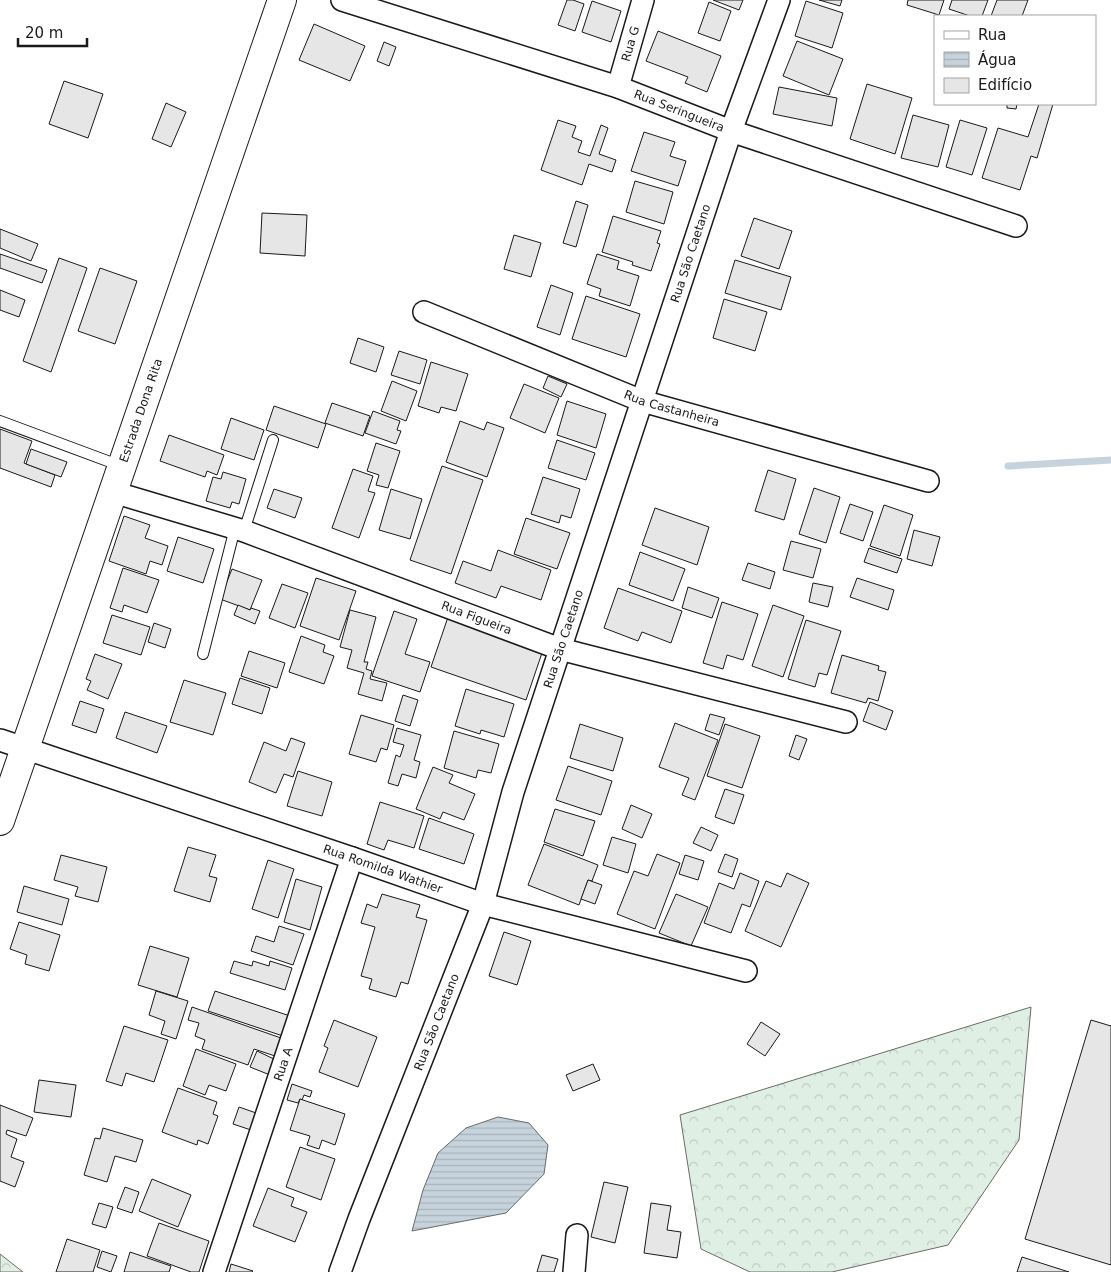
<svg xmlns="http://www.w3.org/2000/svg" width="1111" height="1272" font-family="'DejaVu Sans',sans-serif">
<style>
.forest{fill:url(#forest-crowns);stroke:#6a6a6a}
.water{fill:url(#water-rules);stroke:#6a6a6a}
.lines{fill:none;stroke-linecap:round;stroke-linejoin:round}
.stream{stroke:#c6d2dc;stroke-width:7}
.building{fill:#e6e6e6;stroke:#1a1a1a}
.lane-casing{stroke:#1a1a1a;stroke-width:12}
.street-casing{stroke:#1a1a1a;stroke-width:24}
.secondary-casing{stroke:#1a1a1a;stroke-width:30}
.lane{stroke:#fff;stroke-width:10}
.street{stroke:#fff;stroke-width:21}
.secondary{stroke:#fff;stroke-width:28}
.labels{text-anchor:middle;stroke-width:4;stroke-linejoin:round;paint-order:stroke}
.street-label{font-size:12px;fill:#1a1a1a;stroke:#fff}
</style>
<defs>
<pattern id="forest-crowns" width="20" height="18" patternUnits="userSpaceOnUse" patternTransform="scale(1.25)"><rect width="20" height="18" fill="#e0efe3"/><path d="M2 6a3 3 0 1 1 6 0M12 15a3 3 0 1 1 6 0" fill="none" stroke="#c0ccc2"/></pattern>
<pattern id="water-rules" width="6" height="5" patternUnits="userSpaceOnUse" patternTransform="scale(1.25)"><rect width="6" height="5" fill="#c6d2dc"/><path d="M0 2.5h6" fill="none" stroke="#aab4bc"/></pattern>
</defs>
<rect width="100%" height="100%" fill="#fff"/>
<g class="forest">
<polygon points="1031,1007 1019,1140 948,1245 832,1272 750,1272 701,1249 680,1115"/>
<polygon points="0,1254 23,1272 0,1272"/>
</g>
<polygon class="water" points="498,1117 529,1123 548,1145 544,1174 506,1213 412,1231 423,1190 438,1153 466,1128"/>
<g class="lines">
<polyline class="stream" points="1008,466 1111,460"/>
</g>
<g class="building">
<polygon points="567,0 573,0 584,4 575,31 558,25"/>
<polygon points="713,0 743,0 739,10"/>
<polygon points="819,0 842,0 840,6"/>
<polygon points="908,0 944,0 939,15 907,5"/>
<polygon points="952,0 988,0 982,16 970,16 949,9"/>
<polygon points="997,0 1028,0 1022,16 991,16"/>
<polygon points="592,1 621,11 611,42 582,32"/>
<polygon points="806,1 843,13 832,48 795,36"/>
<polygon points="709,2 731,11 720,41 698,33"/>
<polygon points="314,24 365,46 350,81 299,60"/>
<polygon points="658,31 721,56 707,92 685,83 688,77 646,61"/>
<polygon points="797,41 843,59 829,95 783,76"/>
<polygon points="384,42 396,47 389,66 377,61"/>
<polygon points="64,81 103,94 88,138 49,124"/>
<polygon points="867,84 912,98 895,154 850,139"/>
<polygon points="779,87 837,98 832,126 773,114"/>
<polygon points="166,103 186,112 171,147 152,139"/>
<polygon points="1007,104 1017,104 1016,109 1007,108"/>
<polygon points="1039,104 1053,104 1037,158 1031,156 1020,190 982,178 998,128 1028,137"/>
<polygon points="913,115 949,125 938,167 901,158"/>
<polygon points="558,120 576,126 572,137 582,141 578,152 590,156 601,125 608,128 599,154 616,160 612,172 589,164 582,185 541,170"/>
<polygon points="960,120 987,128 972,175 946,167"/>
<polygon points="644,132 675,142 670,156 686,161 678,186 631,171"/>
<polygon points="635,181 673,192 664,224 626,212"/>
<polygon points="576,201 588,205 576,247 563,243"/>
<polygon points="262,213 307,215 305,256 260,253"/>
<polygon points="613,216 661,231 657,243 660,244 651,271 632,265 633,262 602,252"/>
<polygon points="754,218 792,231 779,269 741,256"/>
<polygon points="0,229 38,244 31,261 0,248"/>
<polygon points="514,235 541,243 531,277 504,269"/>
<polygon points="0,254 47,270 42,283 0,268"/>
<polygon points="597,254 619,261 617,269 639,276 630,306 599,296 601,289 587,284"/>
<polygon points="59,258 87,268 51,372 23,361"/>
<polygon points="735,260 791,277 781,310 725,293"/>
<polygon points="100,268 137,281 115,344 78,331"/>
<polygon points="551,285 573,293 560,335 537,327"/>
<polygon points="0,290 25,300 19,317 0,310"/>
<polygon points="586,296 640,314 626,357 572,339"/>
<polygon points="724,299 767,312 755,351 713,338"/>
<polygon points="358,338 384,347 376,372 350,363"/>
<polygon points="399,351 427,360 420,384 391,375"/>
<polygon points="431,362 468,374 456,411 441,407 439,413 418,406"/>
<polygon points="548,376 567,384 561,397 543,388"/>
<polygon points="392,381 417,391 406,421 381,411"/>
<polygon points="524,384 559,398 545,433 510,418"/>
<polygon points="567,401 606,414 596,448 557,435"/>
<polygon points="332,403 370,416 363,436 325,423"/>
<polygon points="274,406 326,424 318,448 266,430"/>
<polygon points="373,411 400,421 397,430 401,431 396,444 365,433"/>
<polygon points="231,418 264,430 254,460 221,449"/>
<polygon points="460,421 484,430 487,422 504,428 487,477 446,462"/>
<polygon points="0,429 32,441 24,463 55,475 51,487 0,468"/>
<polygon points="169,435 224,455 217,475 207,471 205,477 160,461"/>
<polygon points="557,440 595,453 586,480 548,468"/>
<polygon points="376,443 400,451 388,488 376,485 379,475 367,471"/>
<polygon points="31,449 67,462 61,477 26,464"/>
<polygon points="442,466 483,480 451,574 410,560"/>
<polygon points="353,469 373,476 368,491 375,493 359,538 332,528"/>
<polygon points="768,470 796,479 784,520 755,511"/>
<polygon points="223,472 246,479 239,504 232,502 230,508 206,501 213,477 221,479"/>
<polygon points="543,477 580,489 571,518 561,515 559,523 531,514"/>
<polygon points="814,488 840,497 826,543 799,534"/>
<polygon points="274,489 302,498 295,518 267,508"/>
<polygon points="391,489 422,499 410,539 379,530"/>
<polygon points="850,504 873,512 863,541 840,533"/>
<polygon points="884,505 913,515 900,556 870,546"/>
<polygon points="655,508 709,527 697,565 642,545"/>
<polygon points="124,516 150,525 145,538 168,546 162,565 150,561 146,574 109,561"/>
<polygon points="526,518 570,533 557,569 514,554"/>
<polygon points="914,530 940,537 932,566 907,559"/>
<polygon points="178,537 214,549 203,583 167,571"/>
<polygon points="791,541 821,549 813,578 783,570"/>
<polygon points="869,548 902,559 897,573 864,562"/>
<polygon points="498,550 551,570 541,600 501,586 496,598 455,583 463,561 491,571"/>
<polygon points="640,552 685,569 673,601 629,585"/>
<polygon points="748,563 775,572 770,589 742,580"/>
<polygon points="123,568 159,580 147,613 124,605 122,612 110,608"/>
<polygon points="232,569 262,580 250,610 220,599"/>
<polygon points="316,578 356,591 339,640 300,626"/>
<polygon points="857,578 894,590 888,610 850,597"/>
<polygon points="813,583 833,587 828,607 809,602"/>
<polygon points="282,584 308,593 295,628 269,618"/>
<polygon points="688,587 719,598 712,618 682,608"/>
<polygon points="618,588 682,611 671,643 642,632 638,641 604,628"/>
<polygon points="722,602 758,614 743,660 727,655 723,669 703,663"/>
<polygon points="238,605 250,610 251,608 260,611 255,624 234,615"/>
<polygon points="773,605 804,616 783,677 752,666"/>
<polygon points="350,610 376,617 364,662 368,662 366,669 372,671 370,679 387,683 382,701 358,694 364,673 347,668 352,650 340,647"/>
<polygon points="394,611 417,619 405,654 430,662 420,692 372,676"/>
<polygon points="112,615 150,627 141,655 103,643"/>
<polygon points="448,617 543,650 526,700 431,667"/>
<polygon points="806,620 841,631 827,675 819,673 815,687 788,679"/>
<polygon points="154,623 171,629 165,648 148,642"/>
<polygon points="301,636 325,645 323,652 334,656 324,684 289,672"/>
<polygon points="249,651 285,663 277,688 241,676"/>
<polygon points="95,654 122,664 108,699 87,690 91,681 86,679"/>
<polygon points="842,655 879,666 878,670 886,672 878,701 868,698 866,703 831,693"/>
<polygon points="240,678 270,688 262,714 232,704"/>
<polygon points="184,680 226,693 213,735 170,722"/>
<polygon points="466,689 514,704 504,737 481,730 480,734 455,726"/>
<polygon points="403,695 418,700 410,726 395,721"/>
<polygon points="80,701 104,709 96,733 72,725"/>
<polygon points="870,702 893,711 886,730 863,721"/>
<polygon points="125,712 167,726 157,753 116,738"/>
<polygon points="710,714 725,718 719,735 705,730"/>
<polygon points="361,715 394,725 387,750 381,748 376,762 349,754"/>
<polygon points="675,723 718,740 695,800 682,795 689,778 659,767"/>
<polygon points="580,724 623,738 613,771 570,758"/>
<polygon points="725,724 760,736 742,788 707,776"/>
<polygon points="397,728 421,735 414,760 420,762 416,778 402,774 398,786 388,783 396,755 400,757 404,745 393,742"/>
<polygon points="454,731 499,744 491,773 478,770 476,778 444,768"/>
<polygon points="796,735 807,739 799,760 789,756"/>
<polygon points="291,738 305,743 293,777 284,774 276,793 249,782 264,742 286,751"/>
<polygon points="568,766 612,781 601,815 556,800"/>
<polygon points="433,767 453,775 449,783 475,794 464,820 443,812 440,819 416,809"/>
<polygon points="298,771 332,782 322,816 287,806"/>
<polygon points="725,789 744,795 734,824 715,817"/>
<polygon points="380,802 424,816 414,848 388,840 384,850 367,844"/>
<polygon points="631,805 652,814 642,838 622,829"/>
<polygon points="555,809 595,821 583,856 544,842"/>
<polygon points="429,818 474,834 464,864 419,849"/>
<polygon points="701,827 718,835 711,851 693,843"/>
<polygon points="612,837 636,844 628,873 603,865"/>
<polygon points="544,844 598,865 592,881 588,880 579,905 528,885"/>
<polygon points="188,847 216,855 209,876 217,878 210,902 174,891"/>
<polygon points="657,854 680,863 655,929 617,914 634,871 648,876"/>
<polygon points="725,854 738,859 732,877 718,872"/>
<polygon points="61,855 107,867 98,902 75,896 78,887 54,880"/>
<polygon points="685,855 704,861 698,880 679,874"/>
<polygon points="268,860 294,869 278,918 252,909"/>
<polygon points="740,873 759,881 750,907 742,904 731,933 704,923 719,883 734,889"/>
<polygon points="787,873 809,883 781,947 745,931 766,881 781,887"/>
<polygon points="296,879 322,887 310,930 284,922"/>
<polygon points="588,880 602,885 595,904 581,899"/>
<polygon points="24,886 69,899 62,925 17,912"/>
<polygon points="382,894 420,905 416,917 427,920 408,984 401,982 396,997 369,989 372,979 361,976 375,927 361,923 367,904 377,908"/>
<polygon points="676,894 708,907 691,946 659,933"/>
<polygon points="19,922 60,935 49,971 25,964 27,955 10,949"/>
<polygon points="279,926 304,934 293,965 251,951 256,936 274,942"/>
<polygon points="504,932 531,941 517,985 489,976"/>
<polygon points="150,946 189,958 177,997 138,985"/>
<polygon points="234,961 252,966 253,961 269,966 270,961 292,968 285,990 230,973"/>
<polygon points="156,991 188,1001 176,1039 161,1034 165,1021 149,1015"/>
<polygon points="215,991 290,1016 283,1036 208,1011"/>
<polygon points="192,1007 281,1038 275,1056 254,1049 248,1065 202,1049 205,1040 195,1036 199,1023 188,1020"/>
<polygon points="334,1020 377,1037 358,1087 319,1072 328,1048 324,1046"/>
<polygon points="1091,1020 1111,1026 1111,1265 1025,1239"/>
<polygon points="761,1022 780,1034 765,1056 747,1044"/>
<polygon points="124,1026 168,1040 154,1082 126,1073 122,1086 106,1081"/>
<polygon points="196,1049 236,1064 226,1091 209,1085 205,1095 183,1086"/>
<polygon points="257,1051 276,1060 270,1075 250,1067"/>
<polygon points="593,1064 600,1080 573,1091 566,1075"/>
<polygon points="39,1080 76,1085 71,1117 34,1112"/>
<polygon points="292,1084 312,1091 310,1097 304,1095 302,1100 300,1099 298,1103 287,1100"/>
<polygon points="178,1088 217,1102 213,1114 218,1116 208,1144 198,1140 197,1145 162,1132"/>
<polygon points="300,1099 345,1114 335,1145 322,1140 319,1149 307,1145 310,1136 290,1130"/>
<polygon points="0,1105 33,1118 26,1136 7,1130 6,1134 17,1139 11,1157 24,1162 15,1187 0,1181"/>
<polygon points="239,1107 259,1114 254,1131 233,1124"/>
<polygon points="103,1128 143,1140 136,1162 115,1156 107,1182 84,1175 95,1138 100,1139"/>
<polygon points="300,1147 335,1159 321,1200 286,1187"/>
<polygon points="152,1179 191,1195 178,1227 139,1211"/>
<polygon points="604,1182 628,1187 615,1243 591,1237"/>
<polygon points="125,1187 139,1192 132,1213 117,1208"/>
<polygon points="268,1188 294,1198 291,1206 307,1212 295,1242 253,1226"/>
<polygon points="99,1203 113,1207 106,1228 92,1224"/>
<polygon points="651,1203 671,1206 667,1230 681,1232 677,1258 644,1253"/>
<polygon points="159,1223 209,1241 199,1272 191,1272 147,1256"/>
<polygon points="67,1239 100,1250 93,1272 56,1272"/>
<polygon points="102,1251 117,1256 111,1272 97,1267"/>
<polygon points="130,1252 171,1266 169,1272 124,1272"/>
<polygon points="542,1255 558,1259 554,1272 537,1272"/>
<polygon points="1022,1257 1069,1272 1017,1272"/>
<polygon points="231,1264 253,1271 252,1272 229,1272"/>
</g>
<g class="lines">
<defs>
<g id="lane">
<polyline points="0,421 121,466"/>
<polyline points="244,531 273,440"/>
<polyline points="203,654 235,528"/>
</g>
<g id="street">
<path id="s1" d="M342,0l276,87 113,44 285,95"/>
<path id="s2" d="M618,87l25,-87"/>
<path id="s3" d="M424,312l218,89 286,80"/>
<path id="s4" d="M113,492l131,39 316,118 286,73"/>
<path id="s5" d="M0,740l352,118 131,46 263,67"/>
<path id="s6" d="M214,1272l138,-414"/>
<path id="s7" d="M340,1272l19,-53 124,-315 30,-112 218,-661 48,-131"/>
<polyline points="574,1272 577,1235"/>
</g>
<g id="secondary">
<path id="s8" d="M0,821l282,-821"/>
</g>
</defs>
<use href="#lane" class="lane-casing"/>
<use href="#street" class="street-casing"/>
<use href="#secondary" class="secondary-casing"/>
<use href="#lane" class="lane"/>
<use href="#street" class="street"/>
<use href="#secondary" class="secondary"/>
</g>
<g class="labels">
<g class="street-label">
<text dy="4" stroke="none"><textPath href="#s2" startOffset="45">Rua G</textPath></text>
<text dy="4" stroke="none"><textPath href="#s1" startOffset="355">Rua Seringueira</textPath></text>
<text dy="4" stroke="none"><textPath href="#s7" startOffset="1078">Rua São Caetano</textPath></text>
<text dy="4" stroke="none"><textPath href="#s3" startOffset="266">Rua Castanheira</textPath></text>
<text dy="4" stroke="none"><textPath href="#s8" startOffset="434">Estrada Dona Rita</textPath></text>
<text dy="4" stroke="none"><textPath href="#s4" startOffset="385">Rua Figueira</textPath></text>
<text dy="4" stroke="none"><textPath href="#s7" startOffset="672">Rua São Caetano</textPath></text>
<text dy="4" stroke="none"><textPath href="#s5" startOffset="404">Rua Romilda Wathier</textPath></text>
<text dy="4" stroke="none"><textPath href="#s7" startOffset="268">Rua São Caetano</textPath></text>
<text dy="4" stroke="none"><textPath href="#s6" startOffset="219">Rua A</textPath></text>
</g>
</g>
<rect x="934" y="15" width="162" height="90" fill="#ffffff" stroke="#a3a3a3"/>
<rect x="944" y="31" width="25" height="8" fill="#ffffff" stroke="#a3a3a3"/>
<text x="978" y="40" font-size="15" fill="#1a1a1a">Rua</text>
<rect x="944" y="52" width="25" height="15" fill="url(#water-rules)" stroke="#a3a3a3"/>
<text x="978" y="65" font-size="15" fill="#1a1a1a">Água</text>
<rect x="944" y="78" width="25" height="15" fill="#e6e6e6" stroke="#a3a3a3"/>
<text x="978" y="90" font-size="15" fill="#1a1a1a">Edifício</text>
<path d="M18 38v8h69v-8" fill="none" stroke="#1a1a1a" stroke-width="2.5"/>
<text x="25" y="38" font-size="15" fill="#1a1a1a" stroke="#ffffff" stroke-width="4" paint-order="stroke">20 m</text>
</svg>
